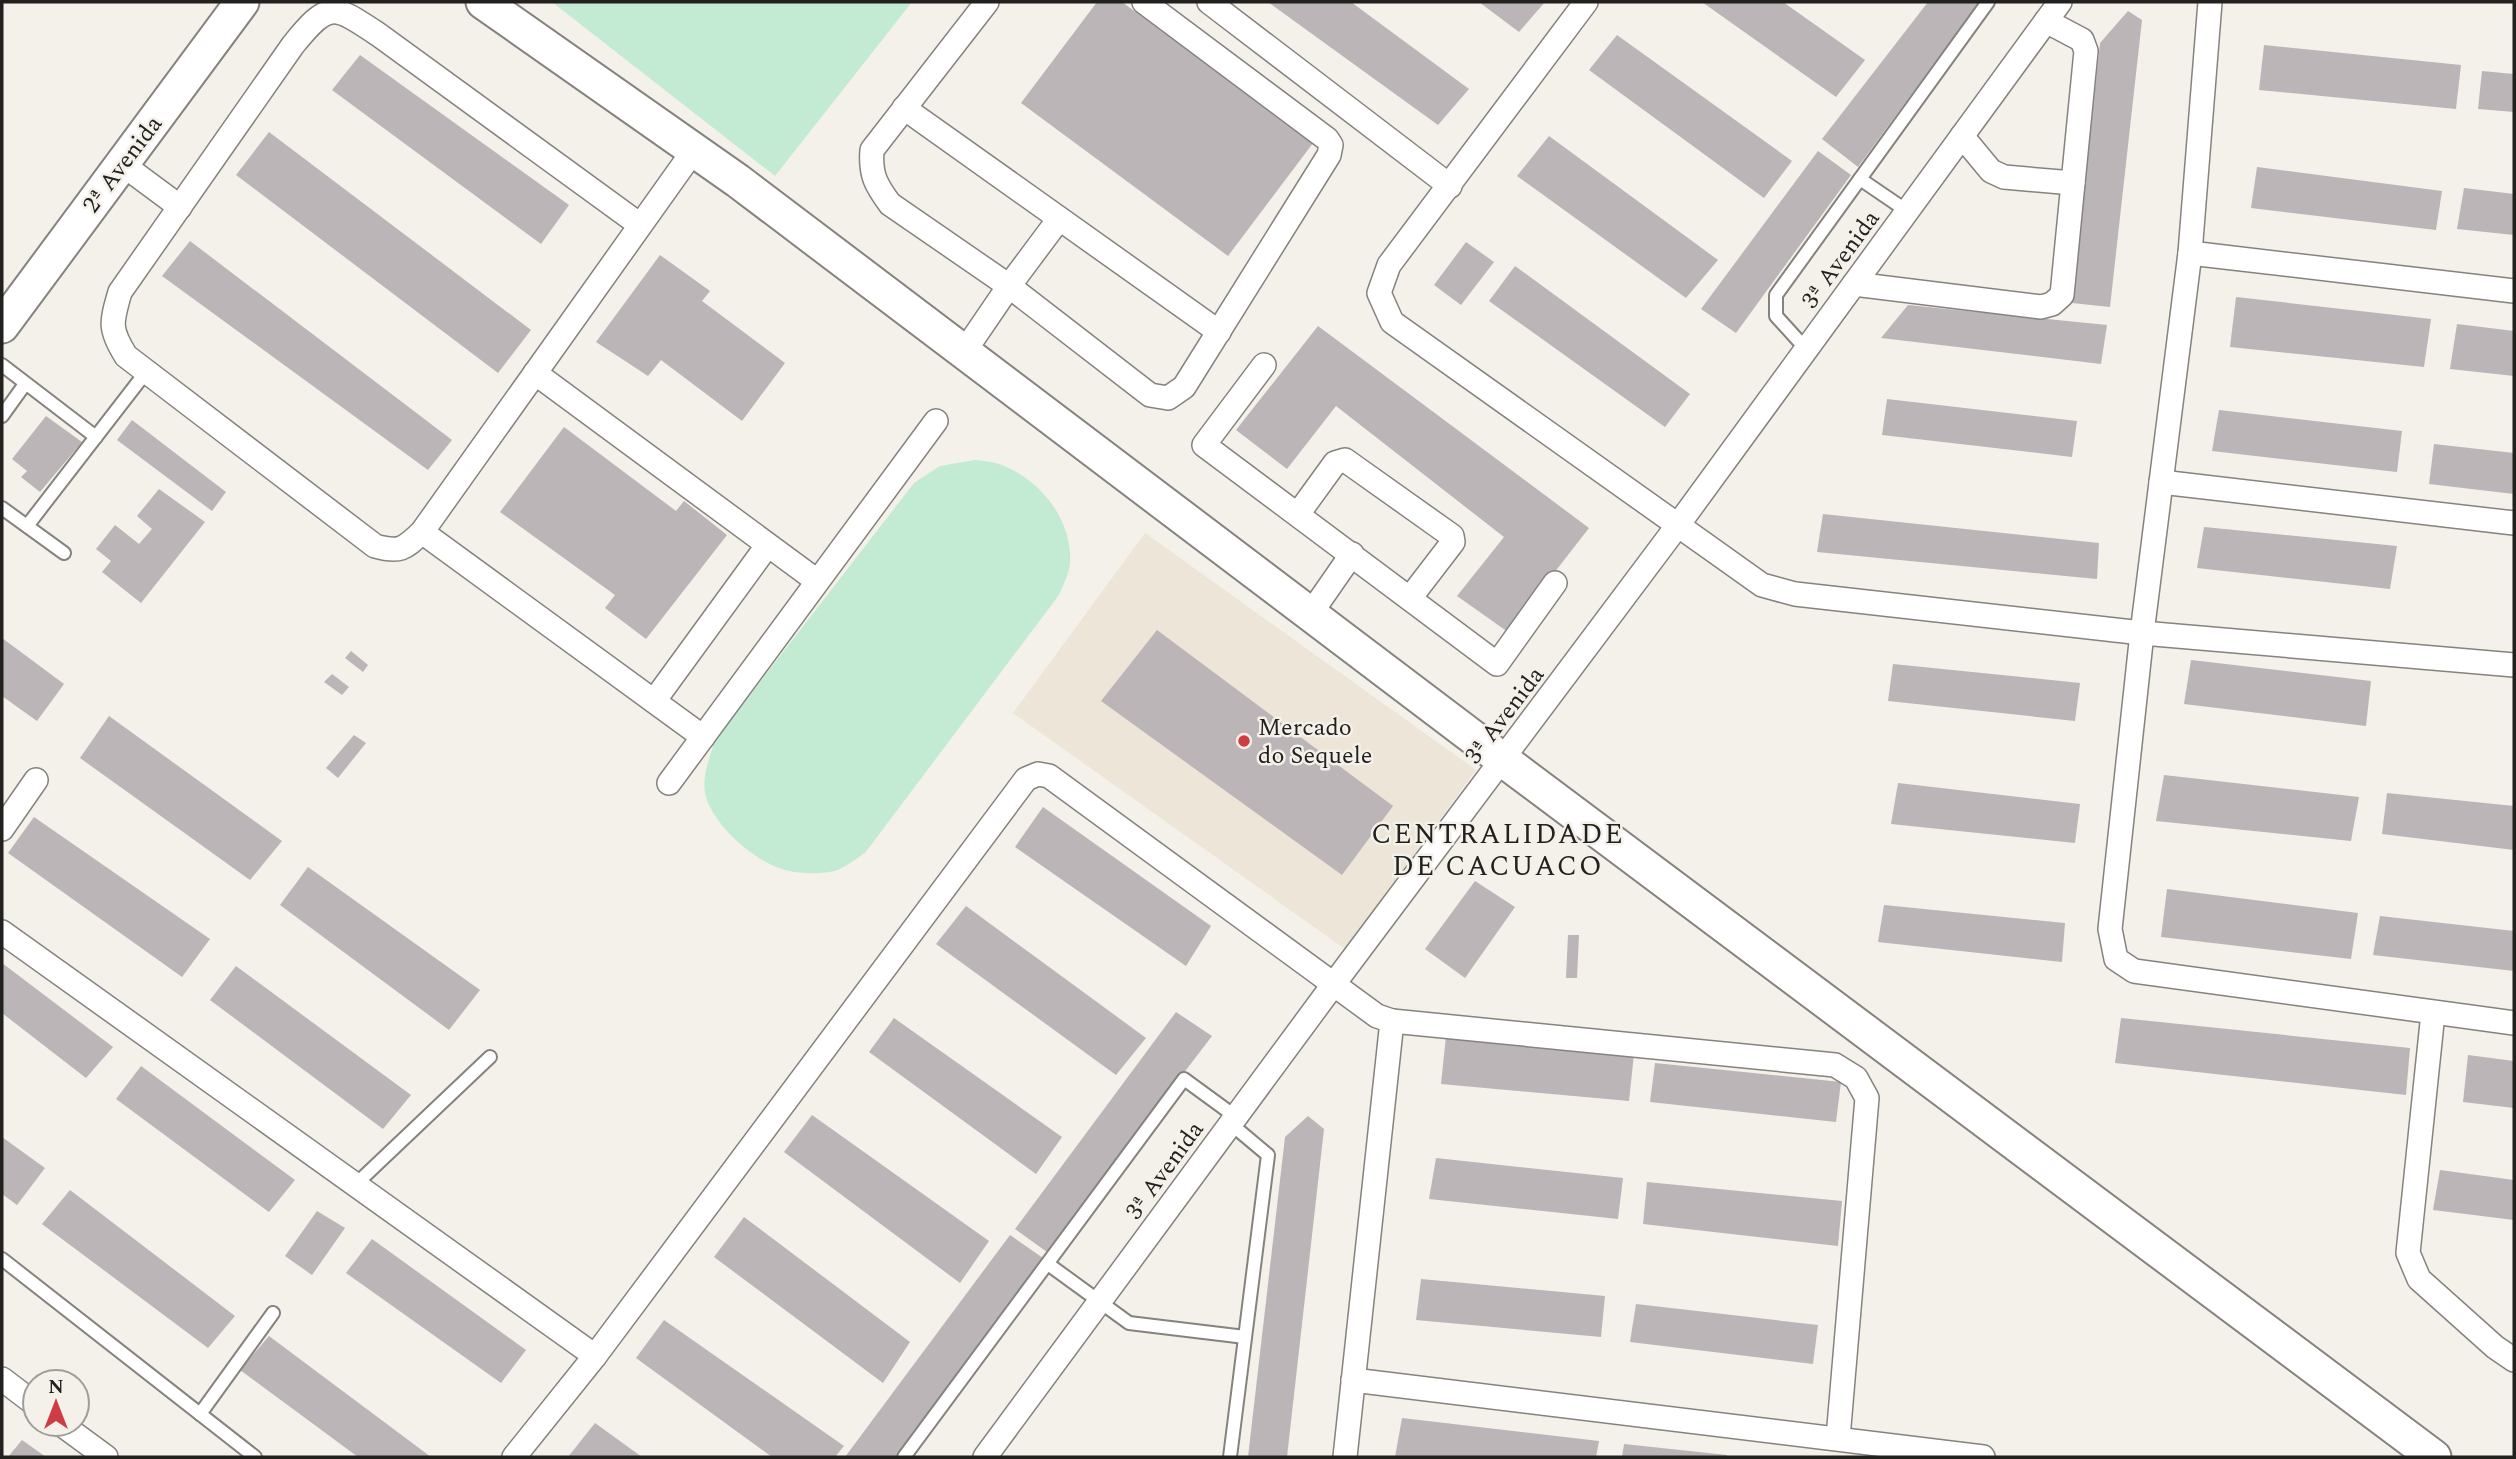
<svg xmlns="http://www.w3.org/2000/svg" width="2516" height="1459" font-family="Spectral,serif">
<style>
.built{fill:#ece5d8}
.green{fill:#c3ebd4}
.building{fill:#bbb5b8}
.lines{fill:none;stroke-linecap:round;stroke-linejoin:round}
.lane-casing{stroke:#86827d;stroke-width:16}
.street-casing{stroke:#86827d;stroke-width:26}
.secondary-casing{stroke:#86827d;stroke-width:37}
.lane{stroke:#fff;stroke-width:12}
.street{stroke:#fff;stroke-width:23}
.secondary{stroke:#fff;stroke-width:33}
.poi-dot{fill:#cd3d43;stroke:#f4f0ea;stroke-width:2.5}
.labels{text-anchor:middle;stroke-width:5;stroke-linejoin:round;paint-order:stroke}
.street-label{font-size:24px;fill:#22211e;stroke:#f4f0ea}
.poi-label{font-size:24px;fill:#22211e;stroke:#f4f0ea;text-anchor:start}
.quarter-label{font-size:28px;letter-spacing:2px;fill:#22211e;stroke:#f4f0ea}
</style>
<rect width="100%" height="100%" fill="#f4f0ea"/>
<polygon class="built" points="1145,533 1476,770 1345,949 1013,713"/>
<g class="green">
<polygon points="552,2 912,2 775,176"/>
<path d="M975,460c9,1 19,2 27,5 40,16 71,56 68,99 -1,10 -7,21 -11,31l-194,258c-8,5 -18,13 -27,17 -17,5 -43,4 -59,-2 -28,-10 -68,-45 -74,-75 -3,-18 5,-36 10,-53l199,-257 26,-17z"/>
</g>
<g class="building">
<polygon points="1097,2 1122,2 1313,143 1228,256 1021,103"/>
<polygon points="1268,2 1351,2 1469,89 1438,125"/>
<polygon points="1479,2 1545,2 1519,32"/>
<polygon points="1702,2 1783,2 1865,60 1836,97"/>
<polygon points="1928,2 1979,2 1858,167 1822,139"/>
<polygon points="2128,11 2142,20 2110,307 2072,303 2100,43"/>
<polygon points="1617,35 1792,161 1764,198 1589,70"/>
<polygon points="2264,45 2461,65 2456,109 2259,90"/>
<polygon points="360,55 569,205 541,244 332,90"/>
<polygon points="2482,71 2514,74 2514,112 2478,109"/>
<polygon points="269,132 531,330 498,373 236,175"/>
<polygon points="1549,136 1718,260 1686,298 1517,176"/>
<polygon points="1818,151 1851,175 1736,333 1701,309"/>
<polygon points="2257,167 2442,191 2436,230 2251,208"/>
<polygon points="2464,188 2514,194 2514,235 2457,229"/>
<polygon points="190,241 452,440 428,470 162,276"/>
<polygon points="1466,242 1494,262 1461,305 1434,285"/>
<polygon points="660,255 710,291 702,301 785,363 742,421 661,360 648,376 596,342"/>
<polygon points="1515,266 1690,394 1665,427 1489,301"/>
<polygon points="2236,297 2431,319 2424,367 2230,347"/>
<polygon points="1908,305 2107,325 2101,364 1881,338"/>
<polygon points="2457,324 2514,331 2514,376 2450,369"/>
<polygon points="1318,326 1589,528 1508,632 1457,596 1504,537 1336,406 1287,469 1236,430"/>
<polygon points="1887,399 2077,421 2072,457 1882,435"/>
<polygon points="2219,410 2402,431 2397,472 2212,451"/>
<polygon points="46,416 82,442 40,492 21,477 27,471 12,459"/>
<polygon points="132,420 226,492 212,511 117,440"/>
<polygon points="564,427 676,511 684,501 727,535 646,639 605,608 615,595 500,512"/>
<polygon points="2434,444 2514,453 2514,494 2429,484"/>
<polygon points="159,489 205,522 141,603 102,572 111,561 96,549 115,525 139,544 152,529 137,516"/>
<polygon points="1823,514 2099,543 2097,579 1817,552"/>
<polygon points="2204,527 2397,546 2390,589 2197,568"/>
<polygon points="1157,630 1393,806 1342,875 1101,701"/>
<polygon points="2,638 64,684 37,721 2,696"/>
<polygon points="351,651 368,665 363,672 345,658"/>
<polygon points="2191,660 2371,681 2366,726 2184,704"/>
<polygon points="1893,664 2080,683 2075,721 1888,701"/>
<polygon points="332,674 349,687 342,695 324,682"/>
<polygon points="109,716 282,841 250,880 80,758"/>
<polygon points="354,735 366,743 338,778 326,768"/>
<polygon points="2164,775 2359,797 2351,841 2156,821"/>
<polygon points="1898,783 2080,804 2075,843 1891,824"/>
<polygon points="2387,793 2514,806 2514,850 2382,834"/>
<polygon points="1043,807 1211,926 1186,966 1015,847"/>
<polygon points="34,817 210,939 182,977 8,853"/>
<polygon points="308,867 480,990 449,1030 280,905"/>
<polygon points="1475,881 1515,907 1465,978 1425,949"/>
<polygon points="2167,889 2358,913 2351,959 2161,937"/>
<polygon points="1884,905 2065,923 2062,962 1878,942"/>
<polygon points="966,906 1146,1038 1116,1075 936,944"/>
<polygon points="2380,916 2514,931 2514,971 2373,955"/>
<polygon points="1568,935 1579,935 1577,978 1566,978"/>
<polygon points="2,963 113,1047 86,1078 2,1013"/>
<polygon points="236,966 411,1095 383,1129 210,1000"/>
<polygon points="1176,1012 1212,1036 1047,1252 1015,1229"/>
<polygon points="894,1018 1062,1137 1036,1174 869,1052"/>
<polygon points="2121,1018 2410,1048 2406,1095 2115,1063"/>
<polygon points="1446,1036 1634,1054 1629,1101 1441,1084"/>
<polygon points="2468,1055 2514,1061 2514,1108 2463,1102"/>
<polygon points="1655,1063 1841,1082 1836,1122 1650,1102"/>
<polygon points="141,1066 295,1180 269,1212 116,1099"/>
<polygon points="812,1115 989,1241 960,1283 784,1152"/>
<polygon points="1308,1116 1324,1129 1287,1457 1248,1457 1285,1137"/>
<polygon points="2,1137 45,1168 17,1205 2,1194"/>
<polygon points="1436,1158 1623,1178 1618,1219 1429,1199"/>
<polygon points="2440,1170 2514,1180 2514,1220 2433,1210"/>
<polygon points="1647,1182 1842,1201 1838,1246 1643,1224"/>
<polygon points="70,1190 235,1316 208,1348 42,1224"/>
<polygon points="317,1211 345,1228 312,1275 285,1256"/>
<polygon points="744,1217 910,1342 883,1383 714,1257"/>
<polygon points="1010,1235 1043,1258 895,1457 845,1457"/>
<polygon points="372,1239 526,1350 501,1383 346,1273"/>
<polygon points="1421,1279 1605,1296 1601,1337 1416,1320"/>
<polygon points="1636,1304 1818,1325 1813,1364 1630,1342"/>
<polygon points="664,1320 844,1446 835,1457 772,1457 636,1358"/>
<polygon points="269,1336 431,1457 358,1457 240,1370"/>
<polygon points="1402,1418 1599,1441 1596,1457 1395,1457"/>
<polygon points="595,1423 642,1457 568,1457"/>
<polygon points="22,1440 46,1457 8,1457"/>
<polygon points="1624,1444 1727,1455 1727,1457 1622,1457"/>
</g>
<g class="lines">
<defs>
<g id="lane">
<polyline points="1860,179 1907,211"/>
<polyline points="1806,349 1776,316 1776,295 1988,2"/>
<polyline points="2,365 96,437"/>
<polyline points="2,416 25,384"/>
<polyline points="2,508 64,553"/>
<polyline points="27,526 146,372"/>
<polyline points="355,1185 490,1057"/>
<polyline points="2,1259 255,1457"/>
<polyline points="1048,1264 1129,1323 1245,1337"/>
<polyline points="200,1414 273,1313"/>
<polyline points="904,1457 1184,1079 1236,1117"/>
<polyline points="1230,1457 1268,1155 1231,1124"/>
</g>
<g id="street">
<path d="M987,2l-115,148c-2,25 4,35 18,54l119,82 141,109 18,3 16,-11 145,-232 2,-10 -4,-6 -183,-137"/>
<polyline points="1209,2 1450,186"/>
<polyline points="1586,2 1389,265 1379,293 1392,322 1762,585 1795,594 2142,633 2514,665"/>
<polyline points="2210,2 2190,253 2142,633 2110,929 2116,959 2134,971 2514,1023"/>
<polyline points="904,108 1219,332"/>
<polyline points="1962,136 1991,171 2004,177 2073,183"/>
<polyline points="122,164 180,207"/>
<path d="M640,225l-261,-190c-45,-30 -50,-35 -86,10l-173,247c-9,31 -11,37 6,64l249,190c25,7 29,3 47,-14l272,-382"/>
<polyline points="2190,253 2514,291"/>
<polyline points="1854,284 2041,307 2052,304 2062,295 2086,51 2082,40 2046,21"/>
<polyline points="964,352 1009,286 1059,219"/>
<polyline points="1264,365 1204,445 1497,664 1555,583"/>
<polyline points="535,373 817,581"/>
<polyline points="2161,482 2514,523"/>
<polyline points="1298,514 1335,463 1345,460 1452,536 1453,542 1410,598"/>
<polyline points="422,532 703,737"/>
<polyline points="1311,613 1352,554"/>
<polyline points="654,701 767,546"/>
<polyline points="669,783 936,421"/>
<polyline points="2,829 36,780"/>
<polyline points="2,932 595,1356"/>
<polyline points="2433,1013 2408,1253 2419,1279 2495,1347 2514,1360"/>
<polyline points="2,1379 35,1404"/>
<polyline points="1353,1380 1983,1457"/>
<polyline points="61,1424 106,1457"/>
<polyline points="514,1457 595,1356 1026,779 1038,774 1049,776 1377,1016 1392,1021 1835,1065 1856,1078 1867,1098 1838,1438"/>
<polyline points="985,1457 1333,985 1678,525 2060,2"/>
<polyline points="1345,1457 1392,1021"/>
</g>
<g id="secondary">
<polyline points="483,2 738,181 1503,760 2434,1457"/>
<polyline points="2,326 242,2"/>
</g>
</defs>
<use href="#lane" class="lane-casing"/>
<use href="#street" class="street-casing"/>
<use href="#secondary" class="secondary-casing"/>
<use href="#lane" class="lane"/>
<use href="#street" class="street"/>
<use href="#secondary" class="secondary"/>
</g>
<circle class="poi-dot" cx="1244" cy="741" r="7"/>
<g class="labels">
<g class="street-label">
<text transform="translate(122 164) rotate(-53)" y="8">2ª Avenida</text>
<text transform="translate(1840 259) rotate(-54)" y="8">3ª Avenida</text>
<text transform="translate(1504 715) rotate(-53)" y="8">3ª Avenida</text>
<text transform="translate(1164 1170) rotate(-54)" y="8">3ª Avenida</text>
</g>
<g class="poi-label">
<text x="1258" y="735">Mercado<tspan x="1258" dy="28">do Sequele</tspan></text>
</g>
<g class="quarter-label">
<text x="1498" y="843">CENTRALIDADE<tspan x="1498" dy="32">DE CACUACO</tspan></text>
</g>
</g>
<rect width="2516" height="1459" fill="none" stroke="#22211e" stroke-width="7"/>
<g transform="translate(56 1403)"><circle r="33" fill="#f4f0ea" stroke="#a09d98" stroke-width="2"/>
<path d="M0-5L12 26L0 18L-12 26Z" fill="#cd3d43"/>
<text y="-10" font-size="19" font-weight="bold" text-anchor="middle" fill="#22211e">N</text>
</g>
</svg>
